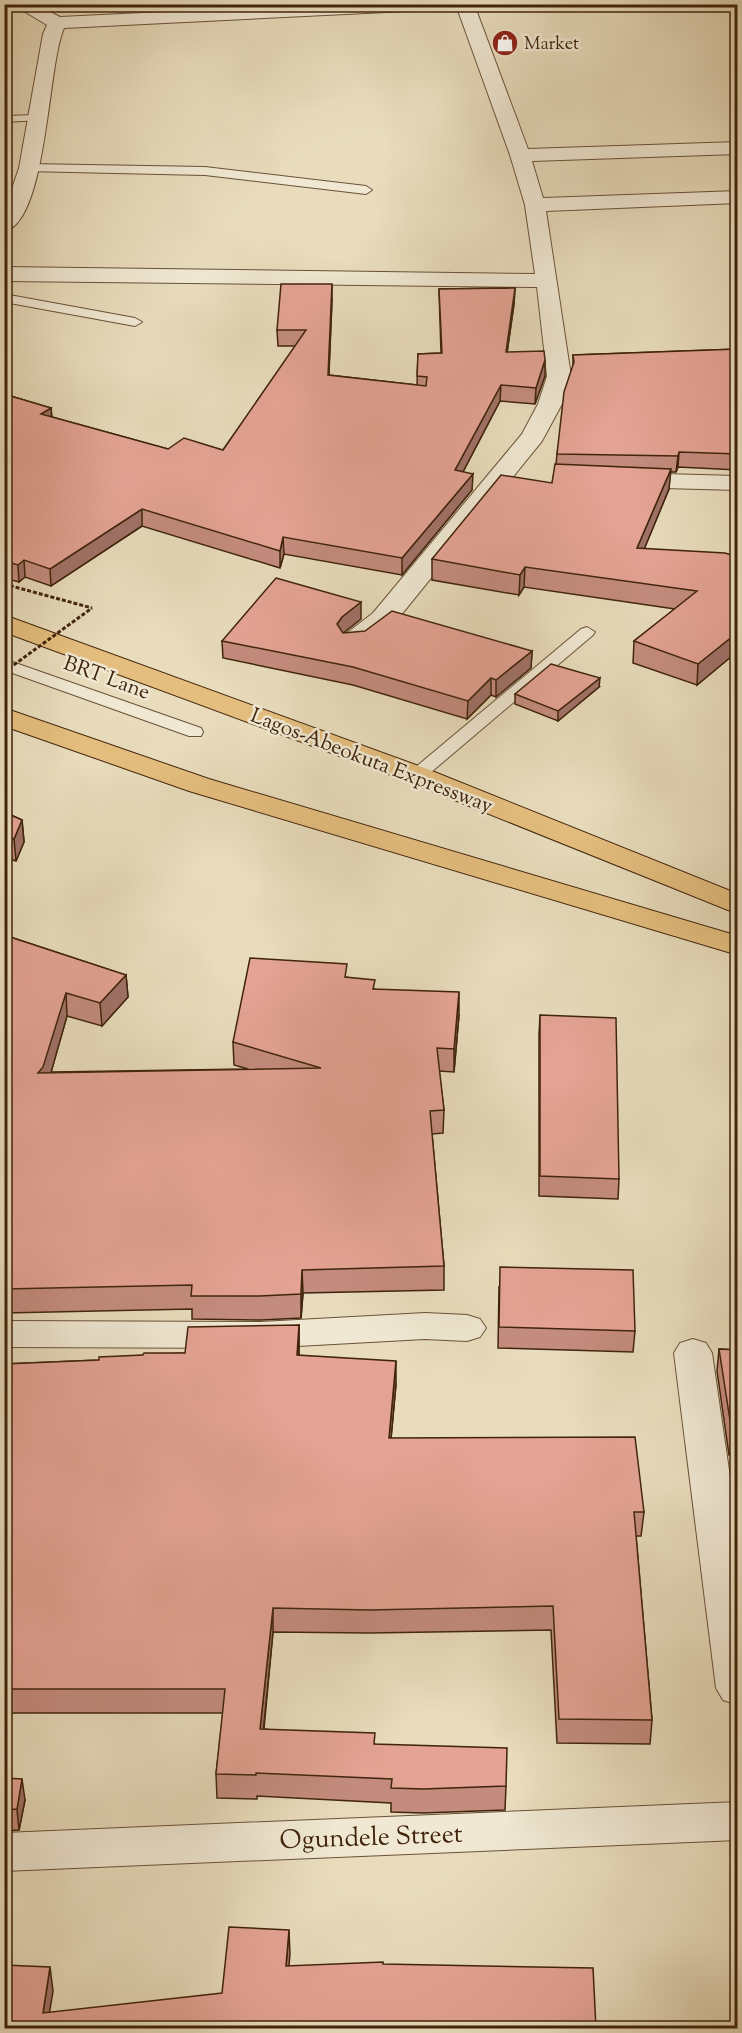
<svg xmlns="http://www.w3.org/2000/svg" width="742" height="2033" font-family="'Sorts Mill Goudy',serif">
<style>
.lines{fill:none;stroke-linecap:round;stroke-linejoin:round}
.service-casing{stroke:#6a5237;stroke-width:2}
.minor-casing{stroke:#6a5237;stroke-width:2}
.trunk-casing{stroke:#40240b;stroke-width:2}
.path{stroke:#40240b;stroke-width:3;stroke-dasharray:4 2;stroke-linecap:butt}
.service{fill:#f0e8d3;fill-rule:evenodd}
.minor{fill:#f0e8d3;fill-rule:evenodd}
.trunk{fill:#e4be7e;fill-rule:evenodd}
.path-bridge{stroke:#40240b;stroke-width:3;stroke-dasharray:4 2;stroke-linecap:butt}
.wall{fill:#c48c7f;stroke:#40240b;stroke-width:1.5}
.shaded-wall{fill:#a07268;stroke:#40240b;stroke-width:1.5}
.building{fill:#e4a394;stroke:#40240b;stroke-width:1.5}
.labels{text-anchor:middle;stroke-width:5;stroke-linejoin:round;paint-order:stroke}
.far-poi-label{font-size:18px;fill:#40240b;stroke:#f0e8d3;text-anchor:start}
.street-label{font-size:21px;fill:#40240b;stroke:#f0e8d3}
.near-street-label{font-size:26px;fill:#40240b;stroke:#f0e8d3}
</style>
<rect width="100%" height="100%" fill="#e8dcbc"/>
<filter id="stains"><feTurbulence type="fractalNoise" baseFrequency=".00333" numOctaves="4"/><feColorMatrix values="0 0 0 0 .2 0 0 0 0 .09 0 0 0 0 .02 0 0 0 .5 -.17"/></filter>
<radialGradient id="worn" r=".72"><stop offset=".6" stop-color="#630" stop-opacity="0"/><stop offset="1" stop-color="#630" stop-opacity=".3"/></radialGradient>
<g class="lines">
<defs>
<g id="service">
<polygon points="37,115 43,118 41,120 4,122 4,116"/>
<polygon points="29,164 205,167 366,186 372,190 366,194 205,175 25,171 25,165"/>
<polygon points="4,294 135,318 142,322 135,326 4,302"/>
<polygon points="587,627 595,632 593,635 423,779 411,779 408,775 411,771 581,629"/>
<polygon points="4,659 201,728 203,732 201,736 189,736 4,670"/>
</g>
<g id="minor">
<path d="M12,4h23l25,13 268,-13h146l54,145 210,-7v12l-206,7 11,37 195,-7v12l-192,8 25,165 -9,28 -20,37 -149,184c-16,12 -29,28 -50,23l-4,-6 4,-6 30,-23 149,-179 16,-30 9,-28 -10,-89 -533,-6v-14l531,7 -10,-69 -15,-50 -54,-150 -8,4 -384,19c-17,38 -16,193 -60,204v-20l15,-44 24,-134 4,-9z"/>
<polygon points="625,473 738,476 738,490 625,487 616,485 613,480 616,475"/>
<polygon points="425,1313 467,1315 480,1319 486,1328 480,1337 467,1341 425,1339 261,1348 4,1347 4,1321 261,1322"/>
<polygon points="693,1339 706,1343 712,1353 738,1532 738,1705 723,1700 716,1688 674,1353 680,1343"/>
<polygon points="738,1802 738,1840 4,1871 4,1833"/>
</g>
<g id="trunk">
<polygon points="4,615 427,769 738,894 738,914 407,781 4,632"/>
<polygon points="4,708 209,779 738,936 738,955 189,791 4,726"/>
</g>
</defs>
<use href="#service" class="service-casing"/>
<use href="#minor" class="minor-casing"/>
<use href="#trunk" class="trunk-casing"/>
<polyline class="path" points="4,584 92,608"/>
<use href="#service" class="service"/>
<use href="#minor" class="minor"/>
<use href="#trunk" class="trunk"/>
<polyline class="path-bridge" points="4,672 92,608"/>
</g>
<g class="wall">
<polygon points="515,288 514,304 507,352 545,376 535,404 500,401 463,472 472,490 402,575 284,554 280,568 142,526 51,586 25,577 19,582 4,578 4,394 51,408 52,417 168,449 223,450 296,346 278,346 277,330 332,299 329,375 417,385 418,354 441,353 439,289"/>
<polygon points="738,349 738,470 678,467 676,472 670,472 669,489 644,549 738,557 738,651 697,685 633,663 634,641 675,609 524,587 519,595 432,580 432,559 552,483 556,464 557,454 573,365 573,355"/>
<polygon points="361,619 343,633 532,651 531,668 496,697 491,695 467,719 353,685 223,658 222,641"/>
<polygon points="599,687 558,721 515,704 515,694"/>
<polygon points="4,812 22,820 24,842 16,861 4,857"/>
<polygon points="4,935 126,975 128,997 102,1026 67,1016 51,1072 248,1069 234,1065 233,1042 347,977 375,989 459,1015 454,1072 439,1071 444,1110 443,1133 432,1134 444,1266 444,1290 303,1293 301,1318 261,1320 192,1319 192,1309 4,1313"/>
<polygon points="540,1015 619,1179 618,1199 539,1196 539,1035"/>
<polygon points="499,1287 635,1331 633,1352 498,1348"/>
<polygon points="299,1325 299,1355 396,1384 391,1438 644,1512 641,1536 636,1536 652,1720 650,1744 557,1743 551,1630 369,1633 273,1632 264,1729 375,1744 506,1786 505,1810 423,1813 391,1812 391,1803 257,1796 257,1799 217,1798 216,1774 223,1713 4,1713 4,1364 99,1360 143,1355 185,1353"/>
<polygon points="719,1349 738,1350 738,1455 729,1455 717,1371"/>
<polygon points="4,1778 25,1800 19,1830 4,1831"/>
</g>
<g class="shaded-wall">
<polygon points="332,284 332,299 328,391 328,375"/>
<polygon points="515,288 514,304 505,368 506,352"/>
<polygon points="545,360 545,376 535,404 536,388"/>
<polygon points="501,385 500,401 455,487 455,470"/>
<polygon points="51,408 52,424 41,414"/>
<polygon points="679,452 678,467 676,472 678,456"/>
<polygon points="671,469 669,489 636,569 637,548"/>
<polygon points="473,474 472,490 402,575 402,558"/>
<polygon points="142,509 142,526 51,586 50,569"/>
<polygon points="283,537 284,554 280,568 280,551"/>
<polygon points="24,560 25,577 19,582 18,565"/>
<polygon points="525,567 524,587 519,595 520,575"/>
<polygon points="361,602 361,619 342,634 337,624 342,617"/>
<polygon points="738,632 738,651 697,685 698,664"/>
<polygon points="532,651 531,668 496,697 496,680"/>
<polygon points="491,678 491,695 467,719 468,701"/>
<polygon points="600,678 599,687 558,721 558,711"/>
<polygon points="22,820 24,842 16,861 14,839"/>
<polygon points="126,975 128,997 102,1026 100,1003"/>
<polygon points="459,992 459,1015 454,1072 454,1049"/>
<polygon points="66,993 67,1016 46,1090 38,1073"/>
<polygon points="302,1270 303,1293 301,1318 301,1294"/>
<polygon points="299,1325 299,1348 298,1378 297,1355"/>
<polygon points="396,1361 396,1384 389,1461 389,1438"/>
<polygon points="273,1608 273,1632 261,1753 260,1729"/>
<polygon points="22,1779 25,1800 19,1830 17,1809"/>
<polygon points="289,1930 290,1954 287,1990 286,1966"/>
<polygon points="50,1967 53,1991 47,2028 43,2013"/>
</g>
<g class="building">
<polygon points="281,284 332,284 328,375 426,386 427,377 417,376 418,354 442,353 439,289 515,288 506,352 544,351 545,360 536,388 501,385 455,470 473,474 402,558 283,537 280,551 142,509 50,569 24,560 18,565 4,561 4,394 51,408 41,414 168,449 184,438 223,450 306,330 277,330"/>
<polygon points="738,349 738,454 679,452 678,456 557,454 564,392 574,362 573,355"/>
<polygon points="555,464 671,469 637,548 725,553 738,557 738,632 698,664 634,641 697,591 525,567 520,575 432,559 501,475 552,483"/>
<polygon points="276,578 361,602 342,617 337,624 343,633 365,631 392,611 532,651 496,680 491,678 468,701 353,667 222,641"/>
<polygon points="551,664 600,678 558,711 515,694"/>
<polygon points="4,812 22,820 14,839 4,836"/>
<polygon points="4,935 126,975 100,1003 66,993 43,1067 38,1073 321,1068 233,1042 250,958 347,964 345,977 375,980 373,989 459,992 454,1049 437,1048 444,1110 430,1111 444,1266 302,1270 301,1294 260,1296 191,1296 192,1285 4,1289 4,1076 8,1048 4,1048"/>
<polygon points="540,1015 616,1018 619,1179 540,1176"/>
<polygon points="500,1267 633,1270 635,1331 499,1327"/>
<polygon points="299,1325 297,1355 396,1361 389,1438 635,1437 644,1512 634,1512 652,1720 559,1719 553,1606 369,1610 273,1608 260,1729 375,1733 374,1744 507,1748 506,1786 423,1789 391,1788 392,1779 256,1773 256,1775 216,1774 225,1689 4,1689 4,1364 99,1360 99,1357 143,1355 144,1353 185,1353 188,1327"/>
<polygon points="719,1349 738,1350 738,1433 732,1433"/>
<polygon points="4,1778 22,1779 17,1809 4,1810"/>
<polygon points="229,1927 289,1930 286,1966 383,1962 383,1964 593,1968 596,2028 4,2028 4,1965 50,1967 43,2013 222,1993"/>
</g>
<defs>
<symbol id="shop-disc" viewBox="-11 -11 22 22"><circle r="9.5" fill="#8f2418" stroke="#f0e8d3"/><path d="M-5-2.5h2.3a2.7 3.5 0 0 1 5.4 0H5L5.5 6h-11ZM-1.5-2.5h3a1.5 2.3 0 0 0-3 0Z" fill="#fff"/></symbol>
</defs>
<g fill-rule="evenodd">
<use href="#shop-disc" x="490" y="28" width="30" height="30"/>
</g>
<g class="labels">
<g class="far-poi-label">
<text x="524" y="49">Market</text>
</g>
<g class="street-label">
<text transform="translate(107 677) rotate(20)" y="7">BRT Lane</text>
<text transform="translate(372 760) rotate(21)" y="7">Lagos-Abeokuta Expressway</text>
</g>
<g class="near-street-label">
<text transform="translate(371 1836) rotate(-2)" y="9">Ogundele Street</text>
</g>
</g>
<rect width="742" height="2033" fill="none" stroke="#e8dcbc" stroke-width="24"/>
<rect x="6" y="6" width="730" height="2021" fill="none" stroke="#40240b" stroke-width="3"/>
<rect x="12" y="12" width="718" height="2009" fill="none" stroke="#40240b" stroke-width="1.5"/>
<rect width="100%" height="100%" filter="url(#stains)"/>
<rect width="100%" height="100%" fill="url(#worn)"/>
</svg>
